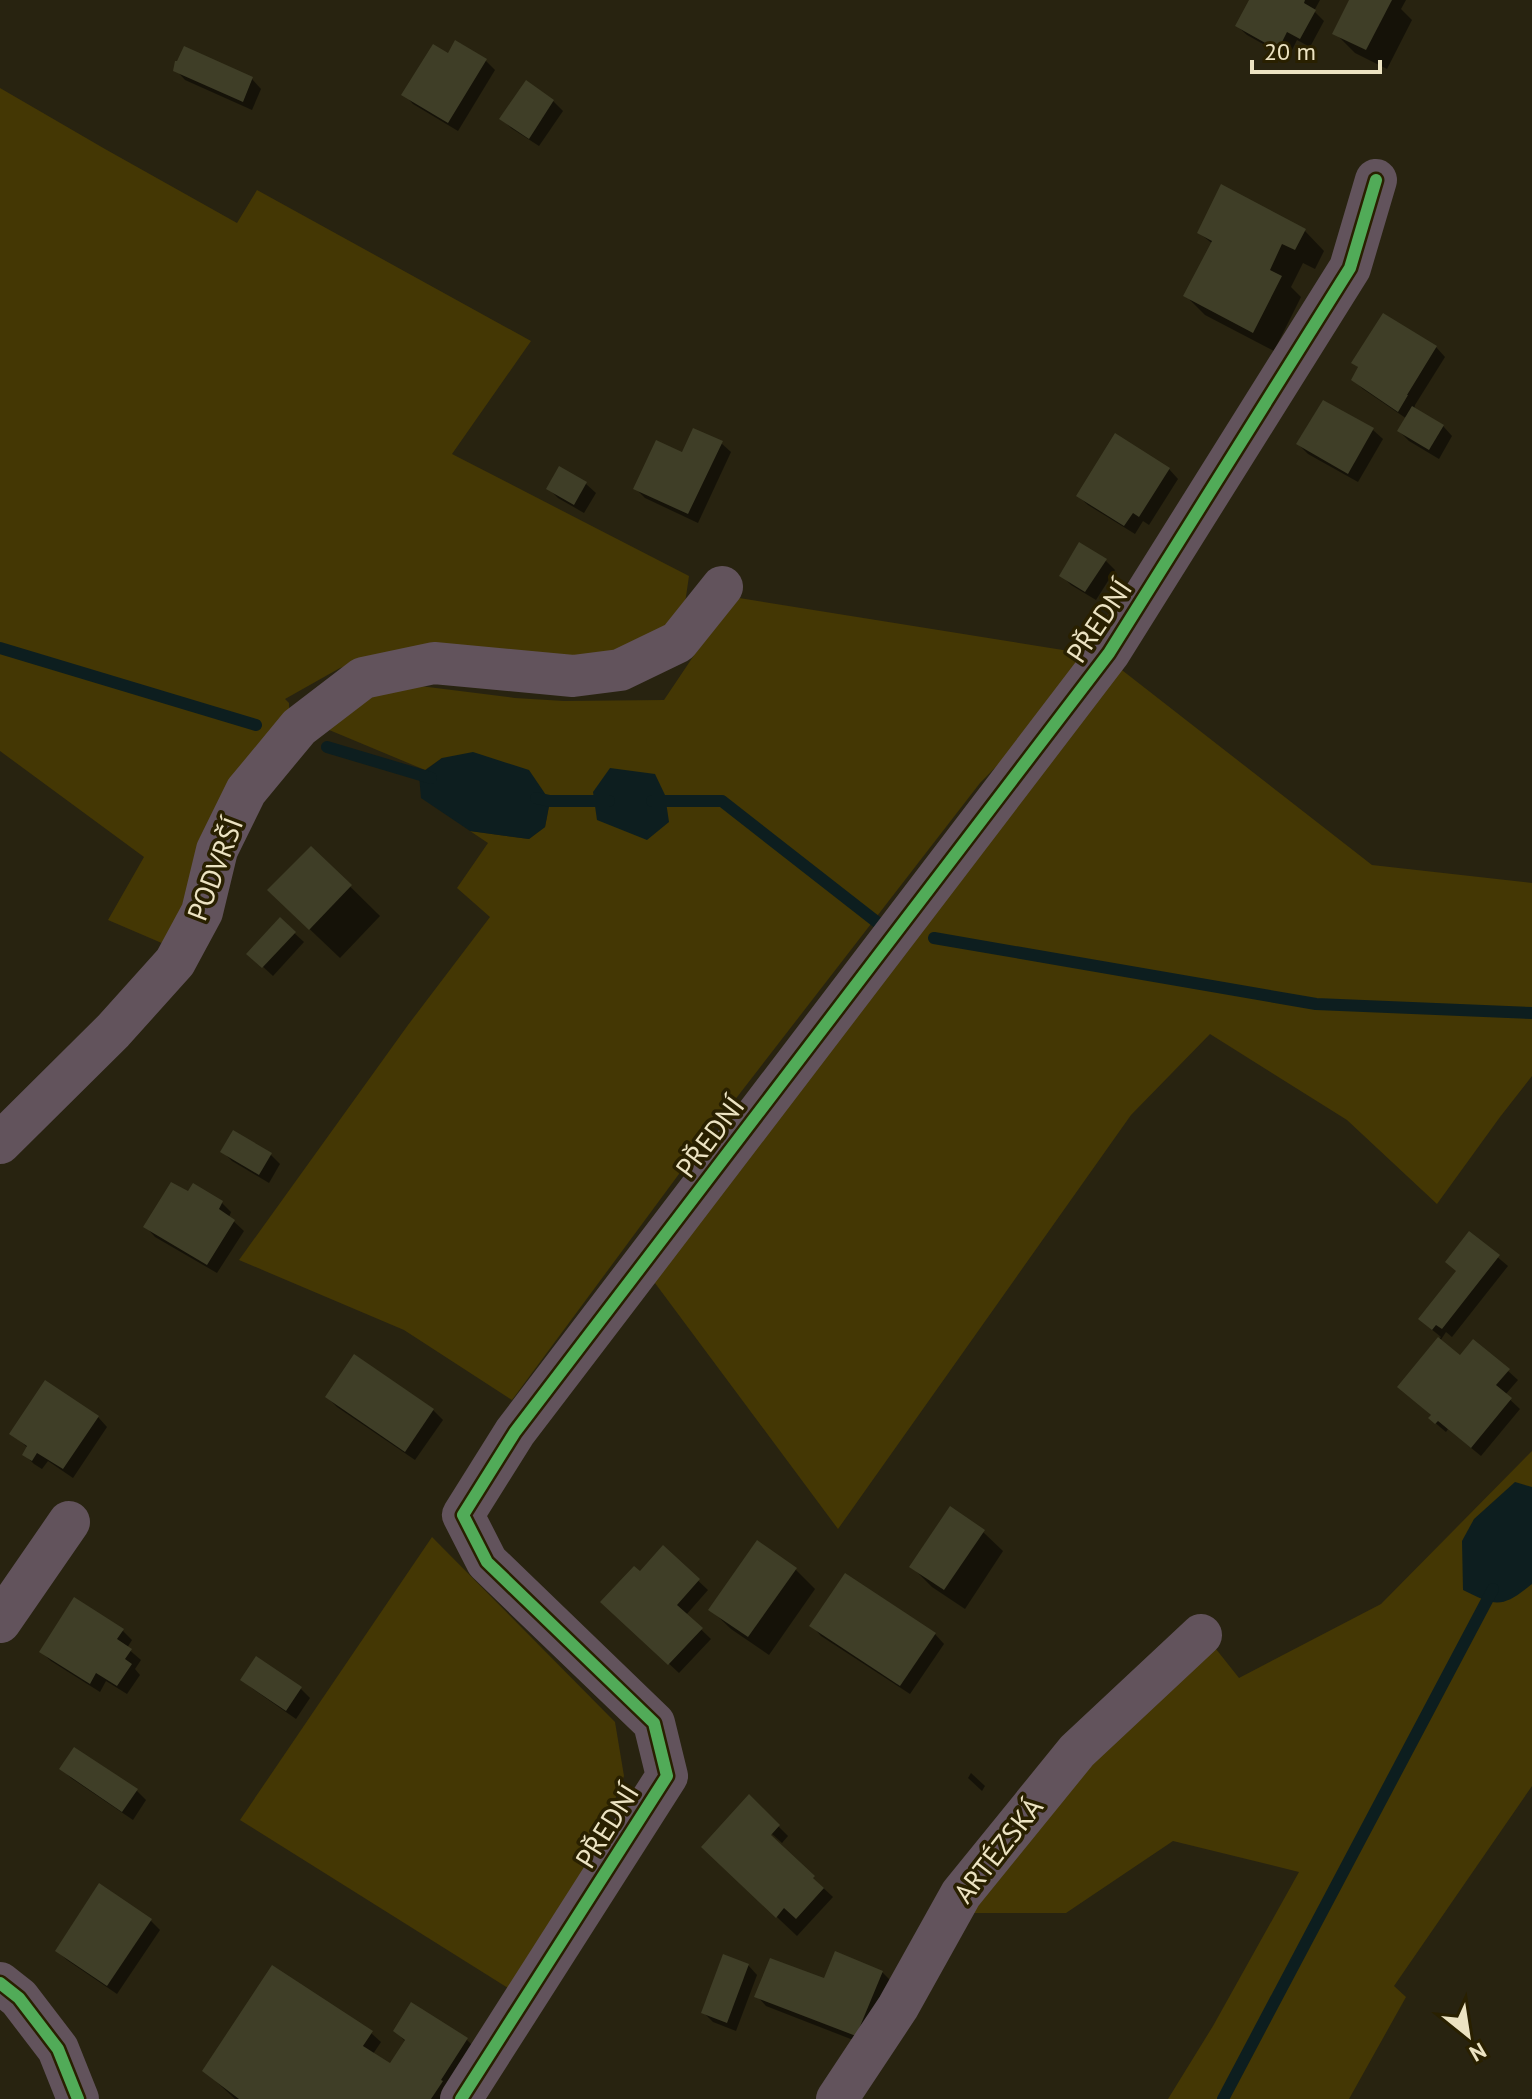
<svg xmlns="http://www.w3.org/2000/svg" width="1532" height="2099" font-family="'PT Sans',sans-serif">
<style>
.green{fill:#443704}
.water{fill:#0d1e1f}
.shadow{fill:#0007}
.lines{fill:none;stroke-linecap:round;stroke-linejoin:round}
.stream{stroke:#0d1e1f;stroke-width:12}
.building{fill:#3f3e27}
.minor{stroke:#62535c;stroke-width:42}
.cycleway-casing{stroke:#292000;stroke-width:17}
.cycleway{stroke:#51ab58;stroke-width:12}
.labels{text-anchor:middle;stroke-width:7;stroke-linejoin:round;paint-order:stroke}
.street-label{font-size:28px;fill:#ece3c2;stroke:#292000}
</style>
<rect width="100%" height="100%" fill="#282310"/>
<g class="green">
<polygon points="0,88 105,149 237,223 257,190 531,341 452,454 689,576 684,610 665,632 584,661 395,652 340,668 285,699 289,703 289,710 171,947 108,920 144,857 0,751"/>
<polygon points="733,597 1094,655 1048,714 980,783 710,1132 512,1400 404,1330 239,1260 408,1025 490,917 457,888 488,843 470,831 529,839 545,827 550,801 442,758 425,770 322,727 363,697 420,686 515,698 564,701 664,700"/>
<polygon points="1118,667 1372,865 1532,883 1532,1076 1500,1117 1437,1204 1347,1120 1210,1034 1131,1115 838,1529 649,1275"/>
<polygon points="1532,1451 1532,1786 1394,1986 1406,1997 1349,2099 1168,2099 1213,2026 1299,1872 1173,1841 1066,1913 967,1913 1021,1835 1212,1644 1239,1678 1381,1604"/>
<polygon points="432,1537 615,1722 624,1776 593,1857 508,1988 240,1820"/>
</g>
<g class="water">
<polygon points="473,752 529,770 550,801 545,827 529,839 470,831 421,798 419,775 442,758"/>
<polygon points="610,768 655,774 665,795 669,822 647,840 597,820 593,792"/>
<path d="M1515,1482l17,5v97c-30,24 -35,23 -69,6l-1,-49 12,-22z"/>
</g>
<g class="shadow">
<polygon points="1251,0 1320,0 1314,11 1324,21 1310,47 1297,40 1288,58 1247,35 1237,26"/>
<polygon points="1351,0 1406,0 1401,9 1412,20 1387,69 1355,53 1335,33"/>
<polygon points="448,56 486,61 495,70 458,131 413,104 404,94"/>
<polygon points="176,70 252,79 261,89 252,110 185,80"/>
<polygon points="526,83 553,101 563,111 539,146 511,128 502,118"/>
<polygon points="1305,231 1324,251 1315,269 1303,263 1291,287 1301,297 1274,351 1205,315 1186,296 1213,244 1199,233"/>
<polygon points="1436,347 1445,357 1415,405 1414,410 1443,426 1452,436 1439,459 1409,441 1399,431 1407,419 1363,389 1353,380 1360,369 1354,363"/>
<polygon points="1373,430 1383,439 1358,482 1308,454 1298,444"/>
<polygon points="721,443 731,452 698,523 645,498 636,489 683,455"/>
<polygon points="1169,469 1178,479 1149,525 1143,521 1135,534 1088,505 1078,496"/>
<polygon points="586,484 596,493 584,513 558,498 549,489"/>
<polygon points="1105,560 1115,570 1096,600 1071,585 1061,575"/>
<polygon points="311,848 380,916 340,958 300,920"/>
<polygon points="280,920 304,942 273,976 249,954"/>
<polygon points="223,1152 271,1155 280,1164 269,1183 232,1161"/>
<polygon points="188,1194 222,1203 231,1212 229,1217 244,1231 217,1273 155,1237 146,1227"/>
<polygon points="1470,1234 1508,1266 1452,1337 1446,1332 1440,1341 1460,1358 1508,1371 1518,1380 1505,1395 1520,1409 1481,1456 1448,1429 1446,1432 1440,1427 1430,1418 1432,1416 1400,1387 1441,1337 1430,1328 1458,1272"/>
<polygon points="327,1397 433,1410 443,1420 415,1460 337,1407"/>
<polygon points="98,1417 107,1427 73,1478 48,1461 42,1469 34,1464 24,1454 28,1448 12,1434"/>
<polygon points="983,1532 1003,1551 965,1609 932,1587 912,1567"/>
<polygon points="663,1548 708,1590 686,1615 711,1639 679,1673 612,1611 640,1573"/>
<polygon points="795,1569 815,1589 769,1655 731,1629 711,1610"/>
<polygon points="812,1626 935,1634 944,1644 910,1694 821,1636"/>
<polygon points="123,1631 132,1640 127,1648 141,1660 135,1669 140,1675 127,1694 106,1681 100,1692 51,1661 41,1652"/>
<polygon points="243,1680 300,1688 310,1698 296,1719 253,1689"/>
<polygon points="75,1749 137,1791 146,1800 133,1820 71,1778 62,1769"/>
<polygon points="971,1773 985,1786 982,1791 968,1778"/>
<polygon points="749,1797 788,1836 782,1843 750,1814"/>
<polygon points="739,1809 833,1897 797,1936 724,1867"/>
<polygon points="150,1920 160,1930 117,1994 67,1960 57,1951"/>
<polygon points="748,1965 757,1975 736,2031 713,2022 703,2012"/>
<polygon points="882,1972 892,1982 866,2045 766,2006 757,1996 826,1981"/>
<polygon points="395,2031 467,2040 486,2059 447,2099 235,2099 205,2071 371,2033 381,2042 373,2054 390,2065 406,2042"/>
</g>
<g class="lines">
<g class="stream">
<polyline points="0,648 256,725"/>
<polyline points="327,747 431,778"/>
<polyline points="536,798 550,801 609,801"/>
<polyline points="652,801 722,801 887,930"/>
<polyline points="934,938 1316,1004 1532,1013"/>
<polyline points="1223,2099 1493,1589"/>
</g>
</g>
<g class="building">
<polygon points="1249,0 1305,0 1304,3 1316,10 1300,39 1287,32 1278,50 1235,26"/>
<polygon points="1349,0 1392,0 1366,50 1332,34"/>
<polygon points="455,40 487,59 448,123 401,95 433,44 448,53"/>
<polygon points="184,46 253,77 243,102 173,71 175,61 177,61"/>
<polygon points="526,80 554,100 529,139 499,119"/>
<polygon points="1221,184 1306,229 1295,250 1282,244 1270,270 1282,276 1253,333 1183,296 1212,241 1197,233"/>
<polygon points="1383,313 1437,346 1407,395 1408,395 1398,412 1351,380 1358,367 1351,363"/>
<polygon points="1323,400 1374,428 1348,474 1296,444"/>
<polygon points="1412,406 1444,425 1429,450 1397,431"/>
<polygon points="693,428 723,441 688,514 633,489 656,440 682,452"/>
<polygon points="1115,433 1170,468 1139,517 1133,513 1124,526 1076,496"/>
<polygon points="559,466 587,482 574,505 546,489"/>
<polygon points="1079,542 1107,559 1085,592 1059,576"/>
<polygon points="311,846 352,885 309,930 267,890"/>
<polygon points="280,917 296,932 262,968 246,954"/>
<polygon points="233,1130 272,1153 259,1175 220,1152"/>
<polygon points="171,1182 188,1191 193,1183 223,1201 219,1209 235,1220 207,1265 143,1227"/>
<polygon points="1469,1231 1500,1255 1442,1329 1436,1325 1432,1330 1418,1319 1456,1271 1445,1262"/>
<polygon points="1438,1337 1460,1355 1473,1339 1510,1369 1496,1385 1512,1398 1471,1448 1438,1421 1435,1424 1428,1418 1431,1415 1397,1387"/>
<polygon points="354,1354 434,1409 405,1452 325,1397"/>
<polygon points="45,1380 99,1416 63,1469 37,1453 32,1461 22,1455 27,1446 9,1434"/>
<polygon points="950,1506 985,1530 944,1590 909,1567"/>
<polygon points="757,1540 797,1568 748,1637 708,1610"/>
<polygon points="663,1545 700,1579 677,1605 703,1628 668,1665 600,1602 634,1566 640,1571"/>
<polygon points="845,1573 936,1633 900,1686 809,1626"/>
<polygon points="74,1597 124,1629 117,1639 132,1649 125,1659 132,1664 117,1686 96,1673 90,1684 39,1652"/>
<polygon points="256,1656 302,1687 286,1711 240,1680"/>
<polygon points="74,1747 138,1789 122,1812 59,1769"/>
<polygon points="749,1794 780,1825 771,1835 815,1876 813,1878 824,1888 796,1919 784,1908 776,1918 701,1847"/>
<polygon points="99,1883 152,1919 107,1986 55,1951"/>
<polygon points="835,1951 883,1971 856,2036 754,1997 770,1958 824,1978"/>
<polygon points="723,1954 749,1964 727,2023 701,2013"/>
<polygon points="272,1965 373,2031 363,2046 390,2063 405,2040 393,2031 411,2002 468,2038 441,2080 443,2081 431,2099 239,2099 202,2071"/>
</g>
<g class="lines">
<g class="minor">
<polyline points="0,1143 113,1031 175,962 202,912 217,850 246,791 299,727 363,678 434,663 573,676 620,670 678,642 722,587"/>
<polyline points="0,1622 69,1522"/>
<polyline points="0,1983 19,1998 58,2049 78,2099"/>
<polyline points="461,2099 667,1776 654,1723 487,1562 463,1515 515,1432 1109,653 1350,268 1376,180"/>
<polyline points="837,2099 898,2007 961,1894 1077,1751 1201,1635"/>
</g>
<defs>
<g id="cycleway">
<polyline points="0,1983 19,1998 58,2049 78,2099"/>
<polyline points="461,2099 667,1776 654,1723 487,1562 463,1515 515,1432 1109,653 1350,268 1376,180"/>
</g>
</defs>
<use href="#cycleway" class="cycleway-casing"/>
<use href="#cycleway" class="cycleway"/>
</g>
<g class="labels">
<g class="street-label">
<text transform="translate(1099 621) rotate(-56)" y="10">PŘEDNÍ</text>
<text transform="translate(215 869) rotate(-69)" y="10">PODVRŠÍ</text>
<text transform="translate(710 1137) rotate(-53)" y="10">PŘEDNÍ</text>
<text transform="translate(607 1826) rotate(-58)" y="10">PŘEDNÍ</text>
<text transform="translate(998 1850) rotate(-52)" y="10">ARTÉZSKÁ</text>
</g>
</g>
<g transform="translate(1468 2035) rotate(150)" stroke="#292000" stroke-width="6" paint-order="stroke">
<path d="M0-6L14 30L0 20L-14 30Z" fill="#ece3c2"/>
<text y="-12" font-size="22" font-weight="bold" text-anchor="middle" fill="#ece3c2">N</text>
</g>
<path d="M1252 60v12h128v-12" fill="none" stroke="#ece3c2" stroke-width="4"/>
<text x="1264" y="60" font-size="24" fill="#ece3c2" stroke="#292000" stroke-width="6" paint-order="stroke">20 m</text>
</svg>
